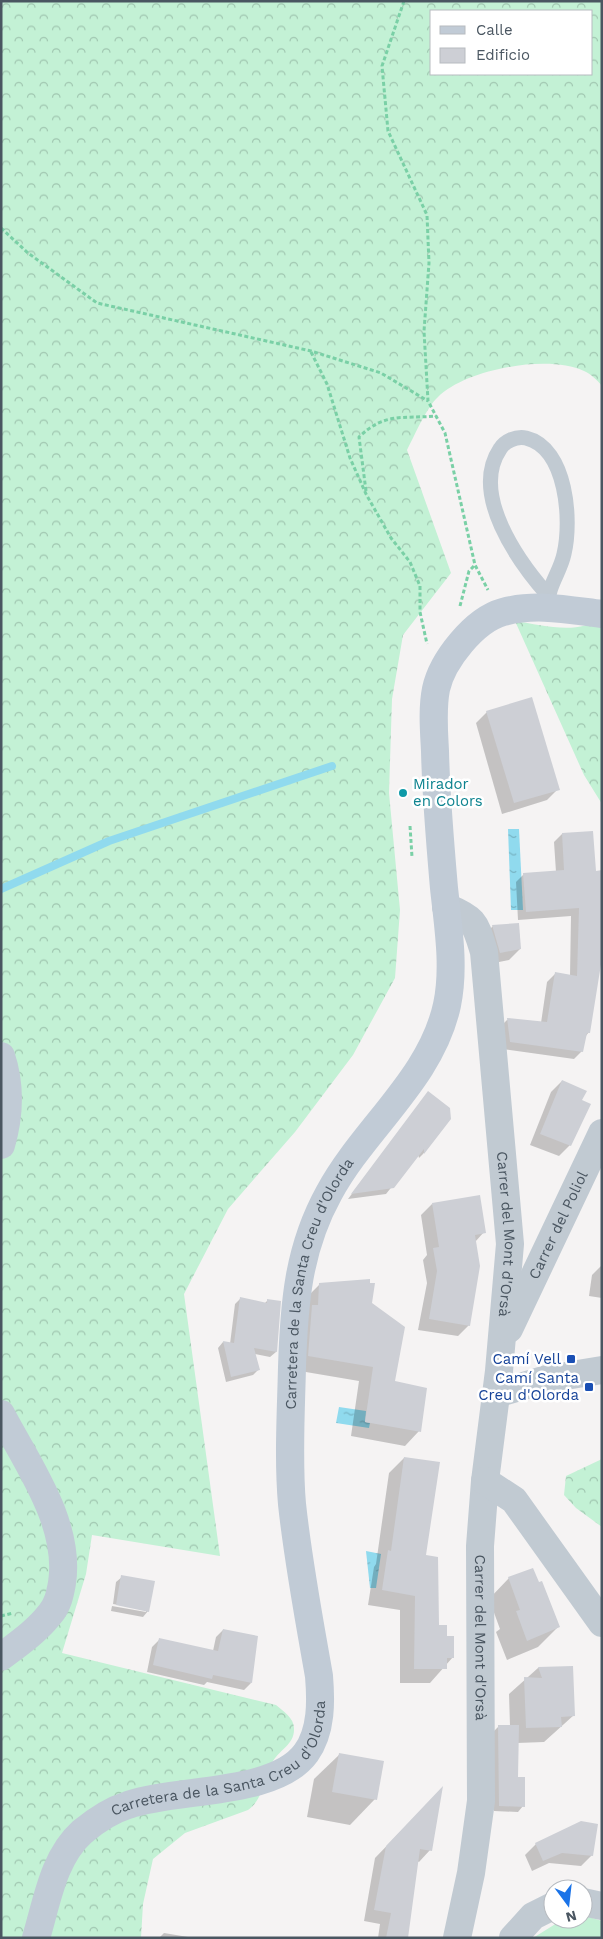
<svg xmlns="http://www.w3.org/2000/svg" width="603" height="1939" font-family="'Work Sans',sans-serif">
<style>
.grass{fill:#c3f1d5}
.forest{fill:url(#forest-crowns);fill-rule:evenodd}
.water{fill:url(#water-ripples)}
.shadow{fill:#0003}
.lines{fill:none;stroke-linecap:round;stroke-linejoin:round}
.stream{stroke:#90daee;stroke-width:8}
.building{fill:#cdcfd5}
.path{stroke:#7ad0a6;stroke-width:3;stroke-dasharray:4 2.5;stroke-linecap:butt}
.lane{stroke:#c1cad2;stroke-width:15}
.street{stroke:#c1cad2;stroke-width:28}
.secondary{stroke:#c1cbd6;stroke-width:28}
.culture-dot{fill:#0f9aa8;stroke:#fff;stroke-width:2}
.transit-dot{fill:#1a4fb4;stroke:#fff;stroke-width:2}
.labels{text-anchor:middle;stroke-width:5;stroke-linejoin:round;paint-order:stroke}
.culture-label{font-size:15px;fill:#0d838f;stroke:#fff;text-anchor:start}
.street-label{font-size:15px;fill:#4a5661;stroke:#fff}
.transit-label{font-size:15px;fill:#164399;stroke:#fff;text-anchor:end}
</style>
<defs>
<pattern id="forest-crowns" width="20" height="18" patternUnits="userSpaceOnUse" patternTransform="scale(1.25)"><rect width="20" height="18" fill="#c3f1d5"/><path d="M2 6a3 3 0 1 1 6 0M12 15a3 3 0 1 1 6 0" fill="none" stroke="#a0c6b0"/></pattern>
<pattern id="water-ripples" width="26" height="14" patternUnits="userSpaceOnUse" patternTransform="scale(1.25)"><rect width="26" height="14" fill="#90daee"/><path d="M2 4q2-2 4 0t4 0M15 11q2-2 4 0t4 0" fill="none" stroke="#78b4c4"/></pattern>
</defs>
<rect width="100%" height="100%" fill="#f5f3f3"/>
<polygon class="grass" points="586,1916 602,1921 602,1938 533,1938 557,1923 583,1919"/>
<g class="forest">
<path d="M1,1h601v385c-5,-6 -11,-12 -18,-15 -36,-17 -118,-2 -146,26 -12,11 -23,38 -31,53l44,123 -48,62 -11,64 -3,94 11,117 -5,68 -42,77 -58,77 -67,77 -44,85 36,262 -128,-21 -6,39 -24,79 214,52c7,6 18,13 18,23 1,17 -16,22 -22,35 -8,15 -9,37 -24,47l-63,23 -32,26 -10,45 -2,34h-140zM432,11h160v63h-160z"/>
<path d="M602,617v187l-18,-29 -69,-154c28,4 63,15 87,-4z"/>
<polygon points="602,1459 602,1527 576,1508 564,1495 566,1476"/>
</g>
<g class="water">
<polygon points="508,829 519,829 523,910 511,910"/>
<polygon points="339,1407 366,1411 365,1422 370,1423 369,1428 336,1423"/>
<polygon points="366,1551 381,1554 376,1588 370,1588"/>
</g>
<g class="shadow">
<polygon points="487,712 558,789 547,800 502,814 476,723"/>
<polygon points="592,832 589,1032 585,1037 582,1051 574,1059 502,1049 499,1028 507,1020 541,1023 547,982 555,974 570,976 571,916 518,920 516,882 524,874 556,872 554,842 562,834"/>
<polygon points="493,926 520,949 509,960 489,964 482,937"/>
<polygon points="562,1081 581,1101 570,1145 559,1156 530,1145 551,1092"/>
<polygon points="428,1093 450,1119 423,1154 419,1158 418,1154 386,1194 348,1199"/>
<polygon points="432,1204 484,1232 475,1242 469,1325 458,1336 418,1330 427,1283 423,1260 427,1255 421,1215"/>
<polygon points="602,1265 602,1298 589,1296 592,1275"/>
<polygon points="320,1284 369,1284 371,1304 393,1382 419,1431 405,1446 351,1436 359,1381 294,1370 305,1299"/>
<polygon points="240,1299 264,1304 268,1300 276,1352 270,1357 255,1354 259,1369 253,1375 226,1382 218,1348 223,1342 230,1344 235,1304"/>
<polygon points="404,1458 438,1626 445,1638 453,1657 430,1683 400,1683 400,1610 368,1605 374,1567 376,1564 389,1473"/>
<polygon points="122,1577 148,1611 143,1617 111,1611 112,1606 146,1612 146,1610 113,1604 116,1582"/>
<polygon points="509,1578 558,1627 538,1647 507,1660 496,1632 500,1629 489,1599"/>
<polygon points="223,1630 251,1683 244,1690 207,1682 204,1685 147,1672 152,1647 159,1640 213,1651 216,1637"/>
<polygon points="572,1667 574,1715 544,1742 517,1743 517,1778 523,1806 518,1812 494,1811 493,1732 499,1726 510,1726 509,1694 538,1668"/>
<polygon points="340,1754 375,1799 350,1825 307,1817 314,1779"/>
<polygon points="441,1790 430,1850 419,1862 417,1861 406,1938 378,1938 380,1924 364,1921 375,1858"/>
<polygon points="536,1844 592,1855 581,1866 549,1863 532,1871 525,1855"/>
<polygon points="164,1933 194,1938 159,1938"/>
</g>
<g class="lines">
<polyline class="stream" points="1,889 109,841 332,766"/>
</g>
<g class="building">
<polygon points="532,697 560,790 514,803 486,711"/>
<polygon points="593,831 596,871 602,870 602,958 590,1033 587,1033 583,1052 510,1042 507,1018 547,1022 555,972 577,976 579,908 526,912 523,873 564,870 562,833"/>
<polygon points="519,923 521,949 500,953 492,925"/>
<polygon points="562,1080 587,1091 582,1100 591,1104 571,1146 540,1134"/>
<polygon points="428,1091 450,1108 451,1119 424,1154 424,1149 394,1188 351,1194"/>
<polygon points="480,1195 486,1233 475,1235 480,1266 470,1326 429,1319 437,1271 433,1248 439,1247 432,1203"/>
<polygon points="370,1279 370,1283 375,1283 372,1303 405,1327 395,1381 427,1388 421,1432 365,1422 373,1367 308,1356 312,1305 318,1305 319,1283"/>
<polygon points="240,1297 267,1303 267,1299 281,1301 277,1352 254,1348 260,1370 231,1377 223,1341 234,1343"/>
<polygon points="404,1457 440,1462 426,1555 438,1557 439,1625 447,1625 447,1636 454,1636 454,1658 447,1658 447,1669 414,1669 415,1596 382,1590 388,1550 391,1551"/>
<polygon points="533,1568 539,1582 542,1581 560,1627 527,1641 516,1611 520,1610 508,1577"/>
<polygon points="121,1575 155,1581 149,1612 116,1605"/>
<polygon points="223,1629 258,1636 252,1683 213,1675 212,1679 153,1665 159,1638 218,1651"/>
<polygon points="573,1666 575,1716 561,1717 562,1727 526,1728 524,1677 542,1678 538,1667"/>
<polygon points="498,1725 519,1725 518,1777 525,1777 525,1807 499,1806"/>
<polygon points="339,1753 384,1761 377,1800 332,1792"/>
<polygon points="443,1786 432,1851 420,1849 408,1938 386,1938 391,1913 374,1910 386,1846"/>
<polygon points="581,1821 598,1824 593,1856 562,1853 543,1861 535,1843"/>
</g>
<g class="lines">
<g class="path">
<polyline points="404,1 382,66 388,131 427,215 429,263 424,331 428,401 445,433 475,565 488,590"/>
<polyline points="1,228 28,253 97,303 311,351 381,373 428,401"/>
<polyline points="311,352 327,384 350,458 366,494 391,538 410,562 420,586 420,612 427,644"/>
<path d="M366,491l-7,-54c26,-25 43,-18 77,-21"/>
<polyline points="460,606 469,571 475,565"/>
<polyline points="410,826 412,857"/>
<polyline points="1,1616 13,1613"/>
</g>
<path class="lane" d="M547,594c-29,-33 -77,-100 -47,-145 5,-8 16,-13 26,-11 41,10 46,83 38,116 -4,19 -17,32 -16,53"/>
<g class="street">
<path id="s1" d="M446,907c30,12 29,16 38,45l26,292 -11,127 -14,110 -5,65 1,255 -10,72 -14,65"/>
<path id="s2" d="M509,1329l93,-196"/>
<polyline points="496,1394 547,1379 602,1370"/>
<polyline points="485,1481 514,1500 602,1623"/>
<polyline points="583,1902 602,1906"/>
<polyline points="513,1938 533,1916 553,1906"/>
</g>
<g class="secondary">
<path d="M1,1056c10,30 9,58 0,89"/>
<path d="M1,1414c27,51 70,110 61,169 -2,11 -4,22 -12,31 -13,17 -32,30 -49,43"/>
<path id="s3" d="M36,1938c11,-36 17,-80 46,-106 13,-11 30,-22 46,-27 48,-17 147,-9 178,-52 16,-22 15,-53 13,-77 -10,-57 -21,-115 -27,-172 -4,-45 -1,-92 0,-137 2,-63 6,-118 37,-174 35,-65 102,-114 118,-188 8,-38 1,-79 -3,-117 -4,-46 -8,-91 -9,-137 -1,-20 -3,-42 1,-62 6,-28 38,-69 67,-77 33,-9 66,-2 99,2"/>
</g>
</g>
<circle class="culture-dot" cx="403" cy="793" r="5"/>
<g class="transit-dot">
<rect x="566" y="1354" width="10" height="10" rx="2.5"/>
<rect x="584" y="1382" width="10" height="10" rx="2.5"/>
</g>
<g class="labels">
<g class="culture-label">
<text x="413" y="789">Mirador<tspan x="413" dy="17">en Colors</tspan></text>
</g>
<g class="street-label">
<text dy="5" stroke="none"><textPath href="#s2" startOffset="115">Carrer del Poliol</textPath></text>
<text dy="5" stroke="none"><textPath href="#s1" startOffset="346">Carrer del Mont d'Orsà</textPath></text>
<text dy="5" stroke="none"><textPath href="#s3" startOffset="839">Carretera de la Santa Creu d'Olorda</textPath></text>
<text dy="5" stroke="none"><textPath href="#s1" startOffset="751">Carrer del Mont d'Orsà</textPath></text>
<text dy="5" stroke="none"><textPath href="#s3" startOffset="284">Carretera de la Santa Creu d'Olorda</textPath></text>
</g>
<g class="transit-label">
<text x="561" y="1364">Camí Vell</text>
<text x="579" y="1383">Camí Santa<tspan x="579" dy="17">Creu d'Olorda</tspan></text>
</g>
</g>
<rect width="603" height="1939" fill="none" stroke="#4a5661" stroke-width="5"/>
<rect x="430" y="10" width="162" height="65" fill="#ffffff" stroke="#b7bbc0"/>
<rect x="440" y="26" width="25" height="8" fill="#c1cbd6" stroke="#b7bbc0"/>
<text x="476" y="35" font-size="15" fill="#4a5661">Calle</text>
<rect x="440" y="48" width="25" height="15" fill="#cdcfd5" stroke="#b7bbc0"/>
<text x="476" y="60" font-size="15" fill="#4a5661">Edificio</text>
<g transform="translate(568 1904) rotate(165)"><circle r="24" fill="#ffffff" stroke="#b7bbc0"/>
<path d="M0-4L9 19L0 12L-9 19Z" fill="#1a73e8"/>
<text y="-8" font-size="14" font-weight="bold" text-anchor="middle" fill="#4a5661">N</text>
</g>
</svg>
